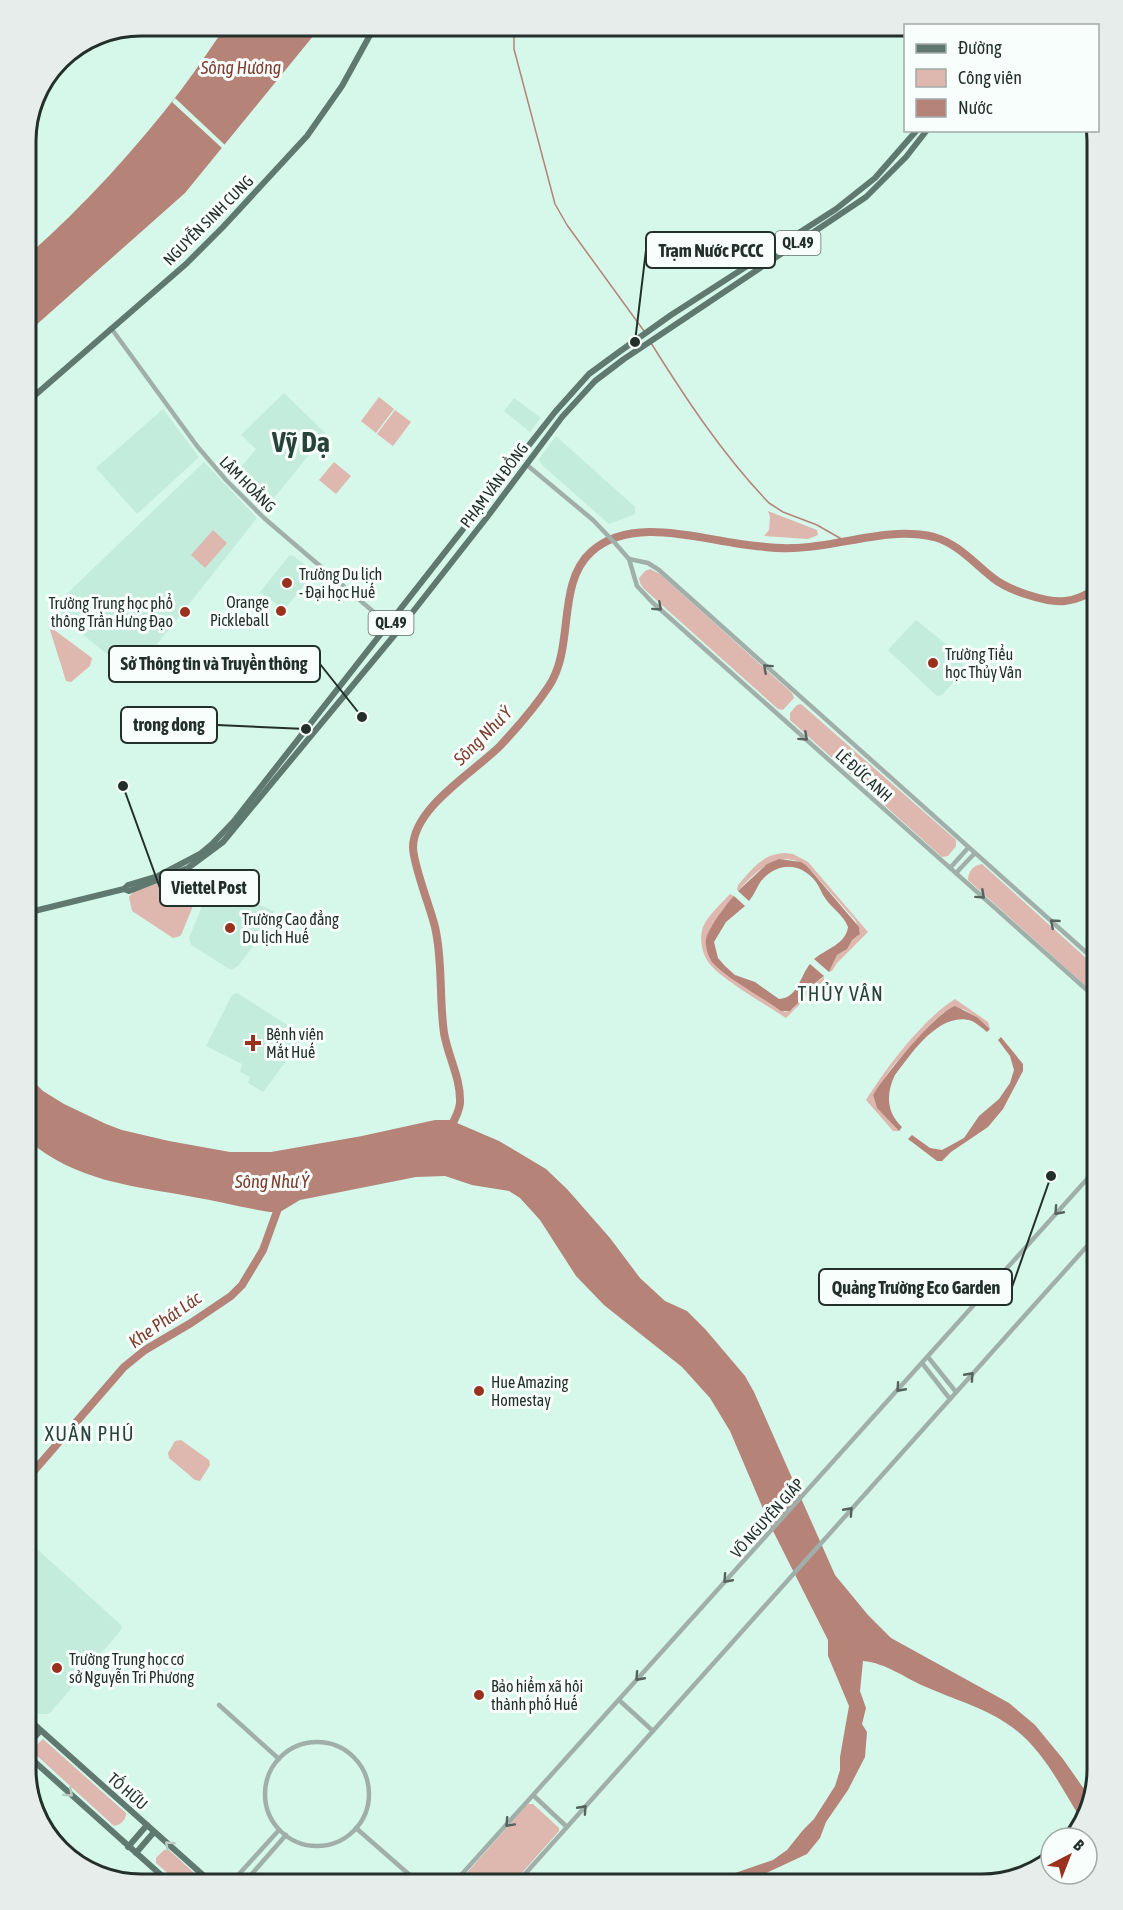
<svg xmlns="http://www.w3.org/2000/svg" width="1123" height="1910" font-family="'Asap Condensed',sans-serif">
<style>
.built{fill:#c3ecdd}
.green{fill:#deb7ae}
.water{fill:#b58378}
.pier{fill:#d6f8eb}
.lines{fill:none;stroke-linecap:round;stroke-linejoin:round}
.stream{stroke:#b58378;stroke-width:1.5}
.river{stroke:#b58378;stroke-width:8}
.minor{stroke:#a1afaa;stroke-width:4.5}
.major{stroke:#607970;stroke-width:6}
.oneway{stroke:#55625e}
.oneway2{stroke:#bbc9c3}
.poi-dot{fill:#9a311d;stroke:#f7fefb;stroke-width:2}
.labels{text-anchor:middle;stroke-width:6;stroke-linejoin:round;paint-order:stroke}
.shield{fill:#f7fefb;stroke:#636d69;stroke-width:1.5}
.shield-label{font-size:15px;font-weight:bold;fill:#232f2b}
.street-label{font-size:16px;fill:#232f2b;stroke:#f7fefb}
.poi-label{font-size:16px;fill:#232f2b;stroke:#f7fefb;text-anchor:start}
.water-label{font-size:18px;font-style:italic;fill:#7e3d2f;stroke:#f7fefb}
.quarter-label{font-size:20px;letter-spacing:1.5px;fill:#27433a;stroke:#f7fefb}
.town-label{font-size:28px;font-weight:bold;fill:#27433a;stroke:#f7fefb}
.rim{fill:none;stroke:#232f2b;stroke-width:3}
.leader{fill:none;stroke:#232f2b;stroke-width:2}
.callout-dot{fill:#232f2b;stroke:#f7fefb;stroke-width:2}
.callout{fill:#f7fefb;stroke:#232f2b;stroke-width:2}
.callout-label{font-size:18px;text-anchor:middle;font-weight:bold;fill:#232f2b}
</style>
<rect width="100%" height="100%" fill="#d6f8eb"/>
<g class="built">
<polygon points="284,393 326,434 265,509 232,478 256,449 241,435"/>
<polygon points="514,398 541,418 530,432 504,411"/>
<polygon points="163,409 199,457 137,514 96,468"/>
<polygon points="556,436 635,507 635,514 609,524 541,464 539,459"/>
<polygon points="204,462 257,518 133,675 51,609"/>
<polygon points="292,555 312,570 313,574 284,610 260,592 289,556"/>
<polygon points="916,620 961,656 965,670 942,695 937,696 888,650"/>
<polygon points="216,887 274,911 275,918 238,966 231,970 191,945 189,938 209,889"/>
<polygon points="237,993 300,1033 302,1040 263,1092 248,1083 250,1077 240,1072 242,1064 206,1046 232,995"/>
<polygon points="37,1549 122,1626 121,1630 49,1714 35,1714 26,1706 26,1557 32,1550"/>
</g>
<g class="green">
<polygon points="379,397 394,409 376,433 361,421"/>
<polygon points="395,410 411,422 393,446 377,434"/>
<polygon points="334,462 351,476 336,494 319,480"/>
<polygon points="768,511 817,530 818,535 808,539 764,536 769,530 770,517"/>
<polygon points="213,530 227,543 205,568 191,555"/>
<polygon points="650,569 660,574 792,693 794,698 783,710 778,709 644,589 640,583 639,578 645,571"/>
<polygon points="53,629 92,658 90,666 71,682 66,681 50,630"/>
<polygon points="801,704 956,840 956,846 948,856 942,857 790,720 790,713 797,705"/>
<path d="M785,853l8,1 15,8 60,70 -31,31 -5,8 -3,1 8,-17 7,-4 7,-11 7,-4 2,-5 -5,-11 -48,-54c-29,-18 -50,4 -69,25l-1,-2 1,-4c14,-16 24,-31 47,-32z"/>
<path d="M982,864l115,104v28l-129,-116c0,-8 5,-15 14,-16z"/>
<polygon points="180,876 188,876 198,880 201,886 182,933 180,936 173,938 132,911 129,897 134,891"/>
<path d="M730,894l4,2 -12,14 -16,36 4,13 9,10 66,43 8,-3 17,-22 14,-10v3l-38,38c-19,-13 -64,-38 -77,-55 -7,-9 -10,-24 -6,-36 5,-12 18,-23 27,-33z"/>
<path d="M955,999l33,23 2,7 -13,-12 -14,-8 -19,3 -12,11 -40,44 -19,28 4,13 22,23h-6l-27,-31c21,-33 56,-80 89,-101z"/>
<polygon points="181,1440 209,1460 210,1465 200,1481 195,1480 169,1458 168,1453 175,1441"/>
<path d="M43,1739l83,74c1,6 -6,12 -12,13l-80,-73 -1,-5z"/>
<polygon points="528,1804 533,1804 559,1828 559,1831 512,1884 457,1884"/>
<polygon points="164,1850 169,1850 206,1884 180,1884 156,1863 156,1858"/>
</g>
<g class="water">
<path d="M226,26h93l-5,9 -129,158 -159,141v-77c57,-50 109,-107 155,-167 16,-21 30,-43 45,-64z"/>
<path d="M779,859l22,3 6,4 52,61 1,7 -8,6 -5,9 -10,6 -8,17 -15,-13c12,-10 32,-15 34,-32 -5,-13 -16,-18 -23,-29 -4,-5 -5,-11 -9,-16 -16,-20 -38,-20 -55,-1 -4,6 -7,14 -12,20l-11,-10 29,-27z"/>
<path d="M734,896l11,10 -19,16 -12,20 4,16 7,8 10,9 20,7 24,17c19,-1 21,-23 31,-35l14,12 -14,11 -5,9 -15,15h-9c-16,-12 -58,-35 -69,-49 -4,-6 -7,-15 -6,-23 3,-11 19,-34 28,-43z"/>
<path d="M955,1006l22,11 13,12 -3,3c-5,-4 -9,-8 -15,-11 -32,-11 -61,33 -77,54 -9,18 -9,37 7,52l-3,4 -22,-23 -4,-13c12,-20 62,-82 82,-89z"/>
<polygon points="1001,1037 1023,1064 1023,1071 1003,1109 988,1127 951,1152 942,1161 937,1161 908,1139 912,1135 930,1148 942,1150 964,1138 979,1116 999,1099 1010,1083 1014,1070 1010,1056 998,1040"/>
<path d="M26,1074l17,17 21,13 42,20 16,6 47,11 61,11h41l91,-16 73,-16h15l49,21 47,28 21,20 43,49 30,40 25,23 22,10 19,19 39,46 9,16 81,183 33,40 23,23 118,65 26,22 28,34 26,37 -7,25c-21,-34 -41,-76 -76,-98 -24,-16 -53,-24 -80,-36 -21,-9 -40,-24 -63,-26l-3,30 6,17 -4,16 5,8 -2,25 -17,33 -22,32 -6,16 -13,16 -64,30h-55l47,-11 38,-13 14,-10 16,-20 11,-11 21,-33 5,-16v-13l9,-51 -21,-50v-16l-58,-115 -40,-94 -20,-33 -28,-31 -78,-62 -28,-29 -36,-56 -20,-22 -11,-7 -37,-6 -27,-9 -29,1 -116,23 -20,12h-10c-26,-4 -52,-11 -77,-15 -63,-12 -116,-15 -167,-58z"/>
</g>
<polygon class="pier" points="175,98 225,145 223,149 172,102"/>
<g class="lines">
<g class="stream">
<polyline points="514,26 514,49 555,204 567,225 644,331"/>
<path d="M651,343c35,56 72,112 118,160l14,9 34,13 28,16"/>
</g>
<g class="river">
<path d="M449,1130c5,-9 10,-17 11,-27 1,-25 -12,-46 -16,-70 -5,-35 -1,-72 -9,-106 -5,-21 -22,-62 -22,-80 1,-40 61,-75 87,-101 15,-16 37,-42 49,-60 26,-39 7,-102 42,-134 37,-34 99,-16 143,-9 20,3 40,6 59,5 48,-1 93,-22 141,-11 23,6 41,27 59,41 15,12 53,25 72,23 13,-1 22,-7 32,-13"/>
<polyline points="26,1480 124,1367 145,1350 191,1323 231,1296 242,1285 263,1250 280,1203"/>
</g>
<g class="minor">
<polyline points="111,328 197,446 226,480 264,518 397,632"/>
<polyline points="527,465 593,520 614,542 629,559 637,586 652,602 1097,999"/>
<polyline points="629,559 648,563 659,570 1097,962"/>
<polyline points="950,868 968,848"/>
<polyline points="956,873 974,854"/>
<polyline points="928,1357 956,1392"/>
<polyline points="922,1363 950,1399"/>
<polyline points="619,1700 653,1731"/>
<polyline points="219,1705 279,1759"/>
<circle cx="317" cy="1794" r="52"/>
<polyline points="534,1796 567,1827"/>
<polyline points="356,1828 420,1884"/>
<polyline points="230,1884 279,1830"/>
<polyline points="243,1884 286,1835"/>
<polyline points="453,1884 1097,1168"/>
<polyline points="516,1884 1097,1235"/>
</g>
<g class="major">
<polyline points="26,403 186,264 223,227 307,136 342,86 375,26"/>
<polyline points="124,889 129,891 188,868 223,842 397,632 488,516 562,417 595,381 624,359 866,197 906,157 927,130"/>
<polyline points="26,913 124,889 128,885 158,876 200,854 212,844 234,821 555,412 589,374 619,352 671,315 836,209 875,178 917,130"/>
<polyline points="26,1717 213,1884"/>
<polyline points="26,1747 40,1731"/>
<polyline points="26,1754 171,1884"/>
<polyline points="128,1847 147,1825"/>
<polyline points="136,1853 154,1832"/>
</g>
</g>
<defs><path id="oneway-chevron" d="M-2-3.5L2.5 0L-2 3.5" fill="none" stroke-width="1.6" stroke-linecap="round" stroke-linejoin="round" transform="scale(1.5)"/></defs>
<g class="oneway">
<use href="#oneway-chevron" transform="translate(658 607) rotate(42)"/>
<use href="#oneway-chevron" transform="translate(767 668) rotate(-138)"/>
<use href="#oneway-chevron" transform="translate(804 737) rotate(42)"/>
<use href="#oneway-chevron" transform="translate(981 895) rotate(42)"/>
<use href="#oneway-chevron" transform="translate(1054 923) rotate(-139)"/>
<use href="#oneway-chevron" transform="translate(1058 1211) rotate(132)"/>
<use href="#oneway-chevron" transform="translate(970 1376) rotate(-48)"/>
<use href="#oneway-chevron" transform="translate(900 1388) rotate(132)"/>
<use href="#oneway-chevron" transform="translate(849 1511) rotate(-48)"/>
<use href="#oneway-chevron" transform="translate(727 1579) rotate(132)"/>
<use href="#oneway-chevron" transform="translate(639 1677) rotate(132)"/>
<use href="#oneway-chevron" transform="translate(583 1809) rotate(-48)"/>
<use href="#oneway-chevron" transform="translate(509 1823) rotate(133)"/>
</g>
<g class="oneway2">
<use href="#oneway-chevron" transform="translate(69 1793) rotate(42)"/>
<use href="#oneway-chevron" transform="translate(169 1845) rotate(-138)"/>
</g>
<g class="poi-dot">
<circle cx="287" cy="583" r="6"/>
<circle cx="281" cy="611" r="6"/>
<circle cx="185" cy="612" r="6"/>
<circle cx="933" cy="663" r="6"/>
<circle cx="230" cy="928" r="6"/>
<path d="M250 1034h6v6h6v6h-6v6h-6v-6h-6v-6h6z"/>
<circle cx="479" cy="1391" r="6"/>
<circle cx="57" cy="1668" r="6"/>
<circle cx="479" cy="1695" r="6"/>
</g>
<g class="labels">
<g class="shield">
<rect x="775.5" y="231" width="45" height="24" rx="4.5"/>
<rect x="368.5" y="611" width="45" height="24" rx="4.5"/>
</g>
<g class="shield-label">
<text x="798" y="248">QL.49</text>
<text x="391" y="628">QL.49</text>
</g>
<g class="street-label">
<text transform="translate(208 220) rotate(-45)" y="6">NGUYỄN SINH CUNG</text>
<text transform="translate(248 484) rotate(45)" y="6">LÂM HOẰNG</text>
<text transform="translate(494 485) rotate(-53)" y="6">PHẠM VĂN ĐỒNG</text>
<text transform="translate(864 775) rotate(42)" y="6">LÊ ĐỨC ANH</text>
<text transform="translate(767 1518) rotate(-48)" y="6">VÕ NGUYÊN GIÁP</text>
<text transform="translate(128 1791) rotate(41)" y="6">TỐ HỮU</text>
</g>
<g class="poi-label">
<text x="299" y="580">Trường Du lịch<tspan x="299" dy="18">- Đại học Huế</tspan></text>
<text x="269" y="608" text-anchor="end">Orange<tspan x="269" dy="18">Pickleball</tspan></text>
<text x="173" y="609" text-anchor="end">Trường Trung học phổ<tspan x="173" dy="18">thông Trần Hưng Đạo</tspan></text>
<text x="945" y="660">Trường Tiểu<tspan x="945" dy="18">học Thủy Vân</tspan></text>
<text x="242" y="925">Trường Cao đẳng<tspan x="242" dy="18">Du lịch Huế</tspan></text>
<text x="266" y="1040">Bệnh viện<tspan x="266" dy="18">Mắt Huế</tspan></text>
<text x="491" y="1388">Hue Amazing<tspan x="491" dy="18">Homestay</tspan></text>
<text x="69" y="1665">Trường Trung học cơ<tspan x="69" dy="18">sở Nguyễn Tri Phương</tspan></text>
<text x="491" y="1692">Bảo hiểm xã hội<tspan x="491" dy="18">thành phố Huế</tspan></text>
</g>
<g class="water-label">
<text x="241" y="74">Sông Hương</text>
<text transform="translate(483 736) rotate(-45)" y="6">Sông Như Ý</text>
<text x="272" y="1188">Sông Như Ý</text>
<text transform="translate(165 1320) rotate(-35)" y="6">Khe Phát Lác</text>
</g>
<g class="quarter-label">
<text x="841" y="1001">THỦY VÂN</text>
<text x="90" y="1441">XUÂN PHÚ</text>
</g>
<g class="town-label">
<text x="301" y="452">Vỹ Dạ</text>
</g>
</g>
<path d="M0 0H1123V1910H0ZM141 36H982A105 105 0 0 1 1087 141V1769A105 105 0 0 1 982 1874H141A105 105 0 0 1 36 1769V141A105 105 0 0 1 141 36Z" fill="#e6edea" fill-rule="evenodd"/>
<path class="rim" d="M141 36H982A105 105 0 0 1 1087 141V1769A105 105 0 0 1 982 1874H141A105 105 0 0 1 36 1769V141A105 105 0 0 1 141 36Z"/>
<path class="leader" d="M635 342L646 250M362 717L320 664M306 729L217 725M123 786L160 888M1051 1176L1012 1287"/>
<g class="callout-dot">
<circle cx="635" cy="342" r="6"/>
<circle cx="362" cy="717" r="6"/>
<circle cx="306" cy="729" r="6"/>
<circle cx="123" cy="786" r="6"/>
<circle cx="1051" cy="1176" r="6"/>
</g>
<g class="callout">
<rect x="646" y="232" width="129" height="36" rx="6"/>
<rect x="109" y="646" width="211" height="36" rx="6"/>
<rect x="121" y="707" width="96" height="36" rx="6"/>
<rect x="160" y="870" width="99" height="36" rx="6"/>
<rect x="819" y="1269" width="193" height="36" rx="6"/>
</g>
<g class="callout-label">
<text x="711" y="257">Trạm Nước PCCC</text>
<text x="214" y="670">Sở Thông tin và Truyền thông</text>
<text x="169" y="731">trong dong</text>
<text x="209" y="894">Viettel Post</text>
<text x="916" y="1294">Quảng Trường Eco Garden</text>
</g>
<rect x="904" y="24" width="195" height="108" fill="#f7fefb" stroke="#a2aba8" stroke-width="1.5"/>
<rect x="916" y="44" width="30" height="9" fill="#607970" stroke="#a2aba8" stroke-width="1.5"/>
<text x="958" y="54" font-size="18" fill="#232f2b">Đường</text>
<rect x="916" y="69" width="30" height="18" fill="#deb7ae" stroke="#a2aba8" stroke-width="1.5"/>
<text x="958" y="84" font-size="18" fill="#232f2b">Công viên</text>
<rect x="916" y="99" width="30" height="18" fill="#b58378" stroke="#a2aba8" stroke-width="1.5"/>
<text x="958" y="114" font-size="18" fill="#232f2b">Nước</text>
<g transform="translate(1069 1856) rotate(42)"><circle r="28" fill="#f7fefb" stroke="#a2aba8" stroke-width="1.5"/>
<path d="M0-4.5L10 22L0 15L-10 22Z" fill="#9a311d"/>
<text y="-9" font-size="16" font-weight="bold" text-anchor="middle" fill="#232f2b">B</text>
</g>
</svg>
